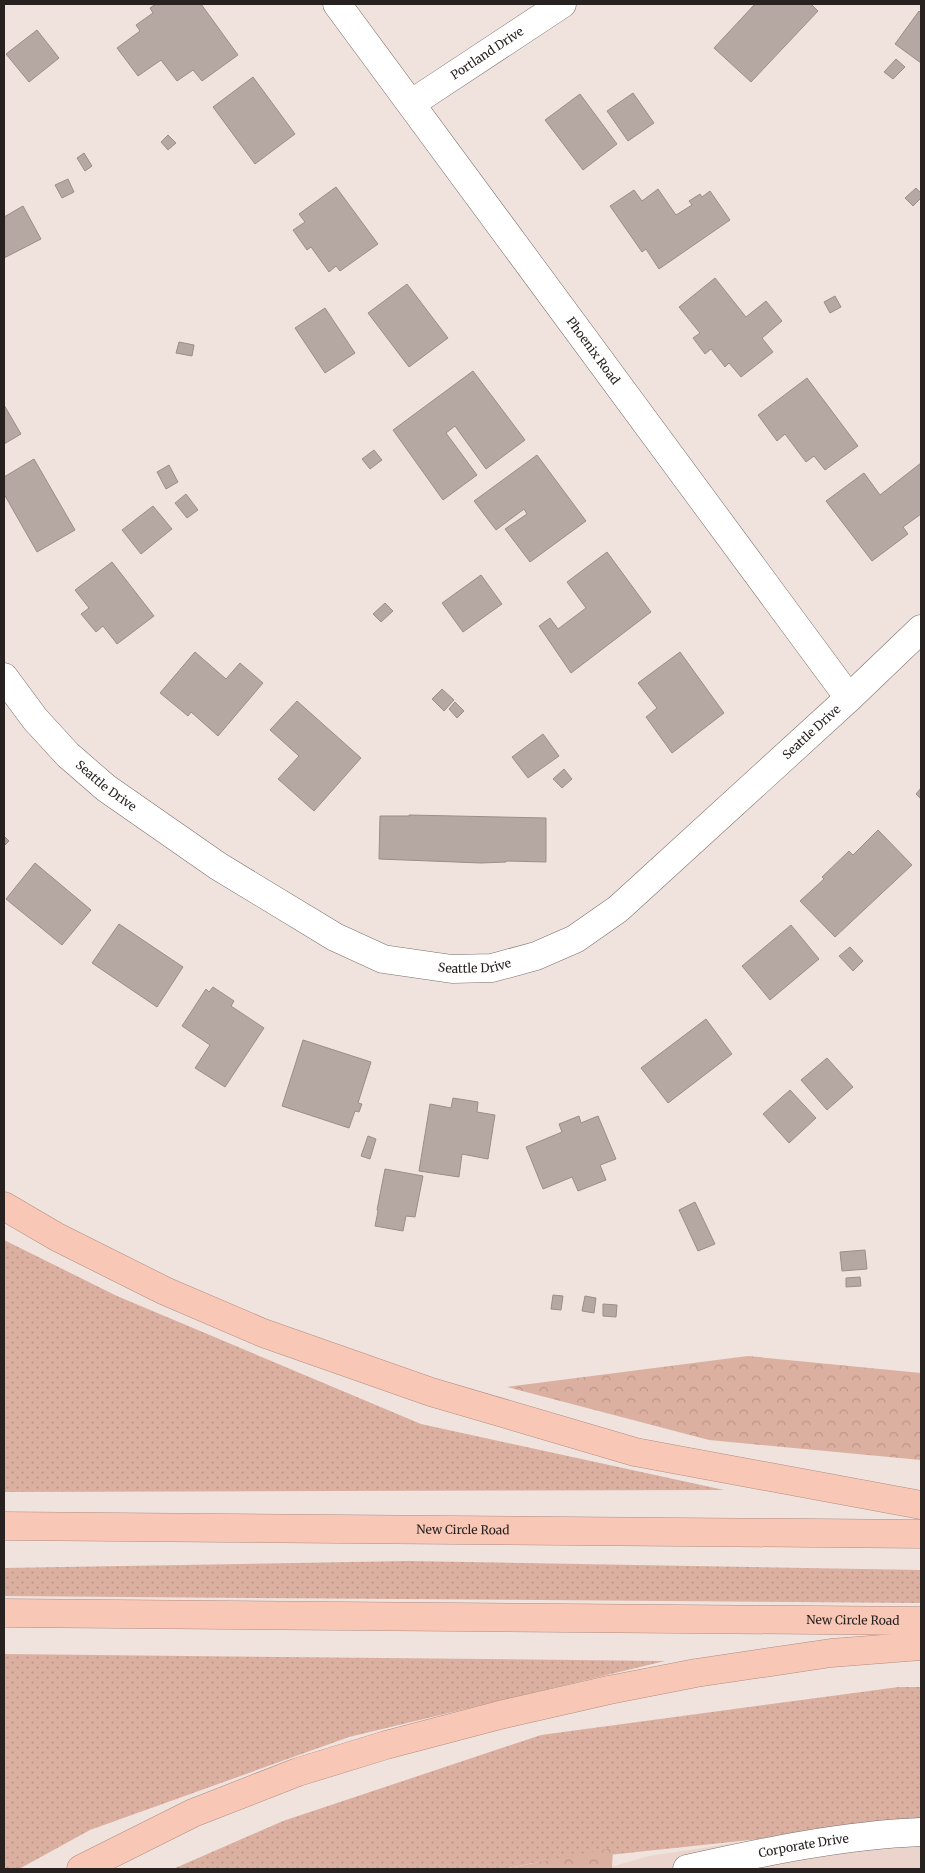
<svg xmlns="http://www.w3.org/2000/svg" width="925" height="1873" font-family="Merriweather,serif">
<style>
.built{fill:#ead4cc}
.grass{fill:url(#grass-dots)}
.forest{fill:url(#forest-crowns)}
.building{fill:#b5a8a3;stroke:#9b8e8a}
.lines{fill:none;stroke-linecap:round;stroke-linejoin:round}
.minor-casing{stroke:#7b6f6b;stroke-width:29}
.motorway-casing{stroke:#b08d82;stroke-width:29}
.minor{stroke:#fff;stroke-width:28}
.motorway{stroke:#f9c7b6;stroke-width:28}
.labels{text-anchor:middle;stroke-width:4.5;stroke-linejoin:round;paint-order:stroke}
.street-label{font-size:12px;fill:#272220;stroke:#fff}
</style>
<defs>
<pattern id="grass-dots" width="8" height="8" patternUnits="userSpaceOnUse" patternTransform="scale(1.25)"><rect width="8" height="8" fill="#dbb0a1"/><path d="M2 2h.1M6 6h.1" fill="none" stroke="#bc978a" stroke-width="1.8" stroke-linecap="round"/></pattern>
<pattern id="forest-crowns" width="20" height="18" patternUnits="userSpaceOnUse" patternTransform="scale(1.25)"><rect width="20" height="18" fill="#dbb0a1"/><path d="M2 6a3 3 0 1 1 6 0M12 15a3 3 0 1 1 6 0" fill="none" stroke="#bc978a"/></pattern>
</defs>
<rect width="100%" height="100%" fill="#f0e2dd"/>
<polygon class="built" points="921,1822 921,1869 604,1869 649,1856 763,1839"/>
<g class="grass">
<polygon points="4,1240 117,1296 421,1424 724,1490 4,1492"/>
<polygon points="408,1561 921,1570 921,1603 4,1596 4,1568"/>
<polygon points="4,1654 665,1661 349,1737 90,1830 19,1869 4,1869"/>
<polygon points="899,1687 921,1687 921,1822 533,1863 503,1869 173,1869 283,1821 541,1735"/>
</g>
<g class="forest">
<polygon points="748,1356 921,1373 921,1460 709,1440 507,1387"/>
<polygon points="613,1848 612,1869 503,1869"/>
</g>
<g class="building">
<polygon points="156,4 201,4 238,55 202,81 193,70 177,81 161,60 138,76 117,48 140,31 136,25 153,13 150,8"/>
<polygon points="755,4 811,4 818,11 751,82 714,48"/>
<polygon points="919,11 921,13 921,63 895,44"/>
<polygon points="37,30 59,58 29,82 6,54"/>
<polygon points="896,59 905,67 893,79 884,72"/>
<polygon points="253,77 295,134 255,164 213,107"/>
<polygon points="633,93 654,123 628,141 607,111"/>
<polygon points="580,94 617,144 583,170 545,120"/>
<polygon points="168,135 176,143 168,150 161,142"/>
<polygon points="84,153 92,166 85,171 77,158"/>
<polygon points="68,179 74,192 62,198 55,185"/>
<polygon points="336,187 378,244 340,271 336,266 329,272 311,247 307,250 293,230 305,222 299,214"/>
<polygon points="916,188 921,193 921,198 913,206 905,198"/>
<polygon points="658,189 676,215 692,205 689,201 700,194 702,197 710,191 730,220 659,269 646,249 642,252 610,206 634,190 642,201"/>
<polygon points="23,206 41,239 4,258 4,217"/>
<polygon points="715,278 746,317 766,301 782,321 762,338 773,352 741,377 729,363 725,367 711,349 705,354 693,338 700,333 679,307"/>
<polygon points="407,284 448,338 409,367 368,313"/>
<polygon points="835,296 841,307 830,313 824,302"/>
<polygon points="325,308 355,353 325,373 295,328"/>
<polygon points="179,342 194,345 192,356 176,353"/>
<polygon points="473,371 525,440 486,469 455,426 446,433 477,475 443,500 393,430"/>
<polygon points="807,378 858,446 825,470 814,456 806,462 785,434 777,441 758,415"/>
<polygon points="4,405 21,434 4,444"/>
<polygon points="374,450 382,460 370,469 362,459"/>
<polygon points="537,455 586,521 530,562 505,529 527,514 524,509 496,530 474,501"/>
<polygon points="34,459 75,530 37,552 4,494 4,477"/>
<polygon points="921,463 921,514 903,527 908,534 872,561 826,501 864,473 880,495"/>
<polygon points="169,465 178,482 166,489 157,472"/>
<polygon points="186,494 198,510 187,518 175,503"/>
<polygon points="153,506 172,529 141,554 122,530"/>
<polygon points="607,552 651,612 571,673 539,626 550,618 558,629 586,608 567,582"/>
<polygon points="112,562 154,616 117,644 103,626 96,632 81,614 89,608 75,590"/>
<polygon points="481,575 502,604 463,632 442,603"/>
<polygon points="385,603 393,611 381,622 373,614"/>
<polygon points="195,652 226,679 240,663 263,683 218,736 191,712 188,716 160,693"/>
<polygon points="680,652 724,713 672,753 646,717 657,708 638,683"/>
<polygon points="442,689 454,700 444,711 432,699"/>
<polygon points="297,701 361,758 314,811 278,779 299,756 270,730"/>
<polygon points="455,702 464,711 457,718 449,709"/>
<polygon points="543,734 559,756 528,778 512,757"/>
<polygon points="564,769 572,779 562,788 553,779"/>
<polygon points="921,788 921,799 916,794"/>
<polygon points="409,815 546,818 546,862 506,861 506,862 481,863 379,859 380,816 409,816"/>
<polygon points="878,830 912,865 835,937 800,901 824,879 822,877 849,851 853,855"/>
<polygon points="4,836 9,841 4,846"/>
<polygon points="35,863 91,910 62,945 6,899"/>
<polygon points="119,924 183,967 157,1007 92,963"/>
<polygon points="791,925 819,959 770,1000 742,966"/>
<polygon points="850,947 863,961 853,971 839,956"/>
<polygon points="213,987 234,1001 231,1006 264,1028 225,1087 195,1068 210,1045 182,1026 206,989 209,992"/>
<polygon points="706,1019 732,1054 668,1103 641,1068"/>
<polygon points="303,1040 371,1062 358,1103 362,1104 359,1112 355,1111 349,1128 282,1106"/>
<polygon points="827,1058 853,1087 827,1110 801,1080"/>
<polygon points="790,1090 816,1118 789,1143 763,1114"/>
<polygon points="453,1098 478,1102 477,1112 495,1115 488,1159 462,1154 459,1177 419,1171 430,1104 451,1108"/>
<polygon points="579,1116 581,1123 598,1116 616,1159 600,1165 606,1180 578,1191 572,1177 543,1189 526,1147 562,1132 559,1124"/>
<polygon points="368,1136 376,1139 370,1159 361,1156"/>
<polygon points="385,1169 423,1176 415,1217 406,1216 403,1231 375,1226 378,1211 377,1210"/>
<polygon points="695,1202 715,1244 698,1251 679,1210"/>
<polygon points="865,1250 867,1269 842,1271 840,1252"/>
<polygon points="860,1277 861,1286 846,1287 846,1278"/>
<polygon points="553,1295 563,1296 561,1310 551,1309"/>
<polygon points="585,1296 596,1298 594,1313 582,1311"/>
<polygon points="603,1304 617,1305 616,1317 603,1316"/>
</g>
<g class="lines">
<defs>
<g id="minor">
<path id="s1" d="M337,4l512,694"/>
<path id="s2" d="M412,103l150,-99"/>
<path id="s3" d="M4,677l31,42 33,36 38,33 112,78 117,71 48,22 69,10 40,-1 44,-12 39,-17 43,-30 231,-211 72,-69"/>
<path id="s4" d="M687,1869c75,-17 157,-34 234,-37"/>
</g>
<g id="motorway">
<polyline points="4,1206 57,1237 165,1291 263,1333 431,1392 635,1452 921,1505"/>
<path id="s5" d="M4,1526l917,8"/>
<path id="s6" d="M4,1613l917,8"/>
<polyline points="81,1869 193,1813 298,1772 386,1745 500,1715 609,1690 696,1673 831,1653 921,1646"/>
</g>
</defs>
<use href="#minor" class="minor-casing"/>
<use href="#motorway" class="motorway-casing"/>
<use href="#minor" class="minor"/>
<use href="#motorway" class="motorway"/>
</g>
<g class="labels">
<g class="street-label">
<text dy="4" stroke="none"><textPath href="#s2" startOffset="90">Portland Drive</textPath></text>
<text dy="4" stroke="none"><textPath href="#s1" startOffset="431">Phoenix Road</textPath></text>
<text dy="4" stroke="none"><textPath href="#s3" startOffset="990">Seattle Drive</textPath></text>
<text dy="4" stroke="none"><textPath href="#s3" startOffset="150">Seattle Drive</textPath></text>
<text dy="4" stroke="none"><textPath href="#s3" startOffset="570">Seattle Drive</textPath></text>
<text dy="4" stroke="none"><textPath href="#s5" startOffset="459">New Circle Road</textPath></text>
<text dy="4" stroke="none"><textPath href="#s6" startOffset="849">New Circle Road</textPath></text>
<text dy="4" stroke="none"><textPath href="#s4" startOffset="119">Corporate Drive</textPath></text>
</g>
</g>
<rect width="925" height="1873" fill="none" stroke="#272220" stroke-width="10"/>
</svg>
